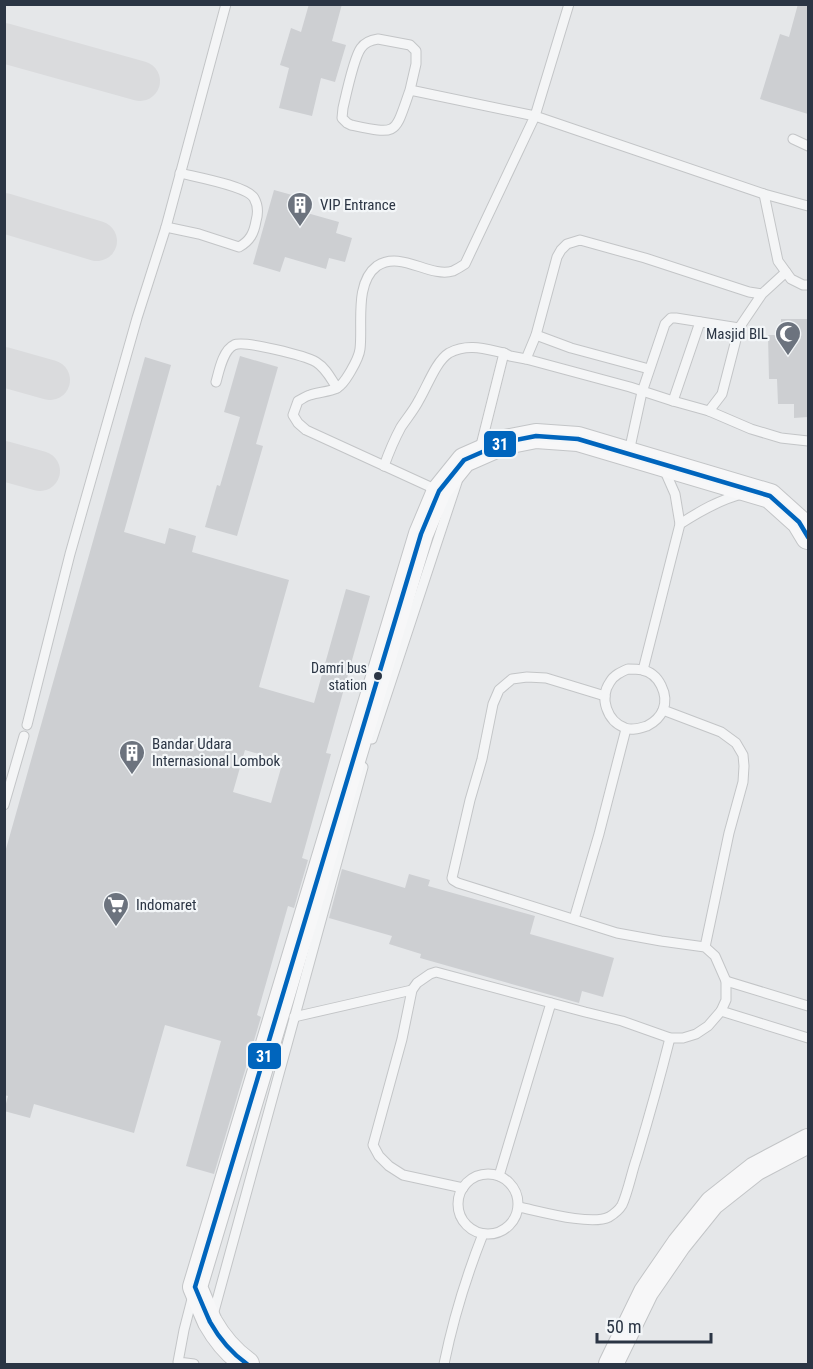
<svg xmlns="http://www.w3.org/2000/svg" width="813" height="1369" font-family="'Roboto Condensed',sans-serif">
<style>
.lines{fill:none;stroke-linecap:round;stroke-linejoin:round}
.taxiway{stroke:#dadbdd;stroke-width:40}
.building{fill:#cdcfd2;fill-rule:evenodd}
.lane-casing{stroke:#c3c5c7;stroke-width:11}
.secondary-casing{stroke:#c3c5c7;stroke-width:26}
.lane{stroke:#f4f5f6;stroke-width:9}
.secondary{stroke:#f7f7f8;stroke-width:24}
.bus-1-casing{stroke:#f3f6f8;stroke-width:9}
.bus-1{stroke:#0065bd;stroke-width:4.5}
.bus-dot{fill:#2b3544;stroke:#f3f6f8;stroke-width:2}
.labels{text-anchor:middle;stroke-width:4.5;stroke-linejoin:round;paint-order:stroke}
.bus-label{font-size:14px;fill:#2b3544;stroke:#f3f6f8;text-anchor:end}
.poi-label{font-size:15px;fill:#2b3544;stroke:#f3f6f8;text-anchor:start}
.line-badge{stroke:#f3f6f8;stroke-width:2}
.badge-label{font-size:16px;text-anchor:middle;font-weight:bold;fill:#fff}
</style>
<rect width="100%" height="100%" fill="#e5e7e9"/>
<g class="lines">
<g class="taxiway">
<polyline points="4,43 140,81"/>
<polyline points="4,213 97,241"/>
<polyline points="4,367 50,380"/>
<polyline points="4,461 40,471"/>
</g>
</g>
<g class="building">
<polygon points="309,4 342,4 332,41 346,45 335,82 321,78 312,116 279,108 289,68 280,65 291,28 301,32"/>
<polygon points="798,4 808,4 808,114 760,99 780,34 789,37"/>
<polygon points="274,190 303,198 300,211 339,222 336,233 352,238 345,262 329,258 326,269 285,257 280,272 253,264"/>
<polygon points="781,319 808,319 808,417 794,418 794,404 778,404 777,379 769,379 768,335 781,335"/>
<polygon points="240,356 278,367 256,444 263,446 237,536 205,527 217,485 220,486 240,417 224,412"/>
<path d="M145,357l26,8 -47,167 41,12 4,-16 27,8 -4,16 97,28 -30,107 55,16 32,-114 24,7 -44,157 5,1 -29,104 6,2 -14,48 -6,-2 -31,109 4,2 -47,157 -28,-8 35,-125 -56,-16 -31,108 -100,-29 -4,14 -26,-7 4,-15 -4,-1v-239zM245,750l38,11 -12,42 -38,-11z"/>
<polygon points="342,869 405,888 409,874 430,880 428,886 535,916 530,934 614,958 603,997 582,991 579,1003 420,958 421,954 389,944 392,936 329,918"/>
</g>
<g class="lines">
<defs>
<g id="lane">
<polyline points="569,4 535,116 764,194 808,206"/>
<path d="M410,90c-16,45 -11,45 -59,35l-4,-2 -5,-5 1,-10c3,-13 11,-51 18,-60 4,-6 10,-8 17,-9l32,6 6,6v13l-6,26 125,26 -70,148c-3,2 -8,5 -12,7 -24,7 -52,-21 -76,-5 -23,17 -14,59 -17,83 -1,9 -7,18 -11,25 -3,5 -7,11 -12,14 -8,4 -18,4 -27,7 -4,1 -8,4 -12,6l-5,14 5,8 8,7 131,60"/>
<polyline points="793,139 808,146"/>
<polyline points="764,194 778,261 791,279 803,285 808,285"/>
<path d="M166,227l33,7 40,13c11,-6 15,-14 17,-26 2,-7 2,-16 -2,-23 -7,-12 -58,-21 -74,-25"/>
<polyline points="762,294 739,328 722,394 709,411 673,401 630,387 526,359 536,335 557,257 561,250 567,244 580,240 645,258 749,292 762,294 786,272"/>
<polyline points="536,335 571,348 649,369"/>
<path d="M216,382c3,-11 7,-32 18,-37 10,-5 72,11 82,17 10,6 15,17 21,26"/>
<polyline points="673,401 700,322"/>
<polyline points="709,411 751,429 781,438 808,441"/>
<polyline points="480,449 504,353 510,356 526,359"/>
<polyline points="629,452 642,392 665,324 671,318 676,318 739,328"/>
<path d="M384,466c5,-14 10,-26 17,-39 6,-9 13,-17 18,-27 8,-13 17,-39 30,-47 19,-10 36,-4 55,0"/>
<path d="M680,524c20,-13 39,-24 62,-30"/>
<path d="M628,669c5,0 10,0 14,1 17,3 27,25 21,40 -3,7 -10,13 -16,16 -7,2 -15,5 -22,2 -18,-7 -26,-30 -15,-46 4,-7 11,-10 18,-13z"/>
<polyline points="643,670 680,524 675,494 664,469"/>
<polyline points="663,710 721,732 736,743 743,755 744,766 743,782 729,833 705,947"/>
<polyline points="27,725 70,554 137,318 166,227 226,4"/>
<polyline points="372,739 457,482"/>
<polyline points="4,805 24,736"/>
<polyline points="574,919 599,834 626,729"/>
<polyline points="726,981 808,1006"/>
<polyline points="721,1011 808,1038"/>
<polyline points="294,1017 412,990"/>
<circle cx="488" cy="1204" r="30"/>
<polyline points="499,1176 551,1003"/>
<polyline points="463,1188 403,1175 389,1166 379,1156 373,1145 402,1039 412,990 417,983 430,974 436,972 585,1012 622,1021 670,1038 683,1038 696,1034 708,1026 721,1011 726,1000 726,981 715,956 705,947 661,941 617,933 458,883 453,880 452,878 470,800 482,759 493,704 499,690 512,679 527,677 546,678 605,696"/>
<path d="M519,1207c20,4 72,19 90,10 5,-3 10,-7 13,-12 6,-13 10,-34 15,-48 12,-40 23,-79 33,-119"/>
<polyline points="193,1295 184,1330 178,1362 194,1364"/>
<polyline points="213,1315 363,767"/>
<path d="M444,1364c9,-44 22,-87 39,-130"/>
</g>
<g id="secondary">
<path d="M247,1364c-14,-10 -28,-26 -37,-42 -5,-11 -10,-23 -15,-35l226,-753 18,-43 25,-31 41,-18 31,-6 42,3 192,57 29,26 9,15"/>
<polyline points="611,1364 646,1292 679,1244 712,1203 755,1169 808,1141"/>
</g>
</defs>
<use href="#lane" class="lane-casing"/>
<use href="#secondary" class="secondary-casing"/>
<use href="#lane" class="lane"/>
<use href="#secondary" class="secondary"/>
<defs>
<path id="bus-1" d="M247,1364c-14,-10 -28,-26 -37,-42 -5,-11 -10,-23 -15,-35l226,-753 18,-43 25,-31 41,-18 31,-6 42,3 192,57 29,26 9,15"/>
</defs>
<use href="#bus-1" class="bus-1-casing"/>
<use href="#bus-1" class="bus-1"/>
</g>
<defs>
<symbol id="building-pin" viewBox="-11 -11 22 30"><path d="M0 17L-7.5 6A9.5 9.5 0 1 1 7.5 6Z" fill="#6c737e" stroke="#f3f6f8"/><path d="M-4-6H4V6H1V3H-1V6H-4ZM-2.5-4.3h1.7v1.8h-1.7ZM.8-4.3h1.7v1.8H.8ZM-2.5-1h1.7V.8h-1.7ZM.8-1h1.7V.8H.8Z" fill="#fff"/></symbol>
<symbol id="mosque-pin" viewBox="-11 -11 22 30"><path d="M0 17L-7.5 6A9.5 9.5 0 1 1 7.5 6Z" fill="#6c737e" stroke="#f3f6f8"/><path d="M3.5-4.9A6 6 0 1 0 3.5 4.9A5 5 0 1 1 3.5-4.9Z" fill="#fff"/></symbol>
<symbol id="supermarket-pin" viewBox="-11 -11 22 30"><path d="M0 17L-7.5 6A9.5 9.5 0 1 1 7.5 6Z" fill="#6c737e" stroke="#f3f6f8"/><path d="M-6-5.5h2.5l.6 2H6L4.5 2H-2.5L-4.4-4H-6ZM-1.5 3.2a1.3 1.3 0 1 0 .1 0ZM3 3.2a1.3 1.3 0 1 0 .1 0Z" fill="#fff"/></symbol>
</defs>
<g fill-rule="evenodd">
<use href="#building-pin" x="285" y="190" width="30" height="40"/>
<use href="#mosque-pin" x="773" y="319" width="30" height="40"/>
<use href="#building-pin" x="117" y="738" width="30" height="40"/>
<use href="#supermarket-pin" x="101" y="890" width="30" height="40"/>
</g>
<circle class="bus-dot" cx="378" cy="676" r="5"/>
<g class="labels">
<g class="bus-label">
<text x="367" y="673">Damri bus<tspan x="367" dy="17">station</tspan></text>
</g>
<g class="poi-label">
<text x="320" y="210">VIP Entrance</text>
<text x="768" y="339" text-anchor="end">Masjid BIL</text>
<text x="152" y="749">Bandar Udara<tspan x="152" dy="17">Internasional Lombok</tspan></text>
<text x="136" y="910">Indomaret</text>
</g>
</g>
<g class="line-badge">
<rect x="483" y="430" width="34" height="28" rx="6" fill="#0065bd"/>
<rect x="247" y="1042" width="35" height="28" rx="6" fill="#0065bd"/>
</g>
<g class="badge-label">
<text x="500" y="450">31</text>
<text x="264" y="1062">31</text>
</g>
<rect width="813" height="1369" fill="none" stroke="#2b3544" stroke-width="12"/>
<path d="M597 1333v9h114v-9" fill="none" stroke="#2b3544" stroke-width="3"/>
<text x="606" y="1333" font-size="18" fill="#2b3544" stroke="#f3f6f8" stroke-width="4.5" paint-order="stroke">50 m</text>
</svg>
